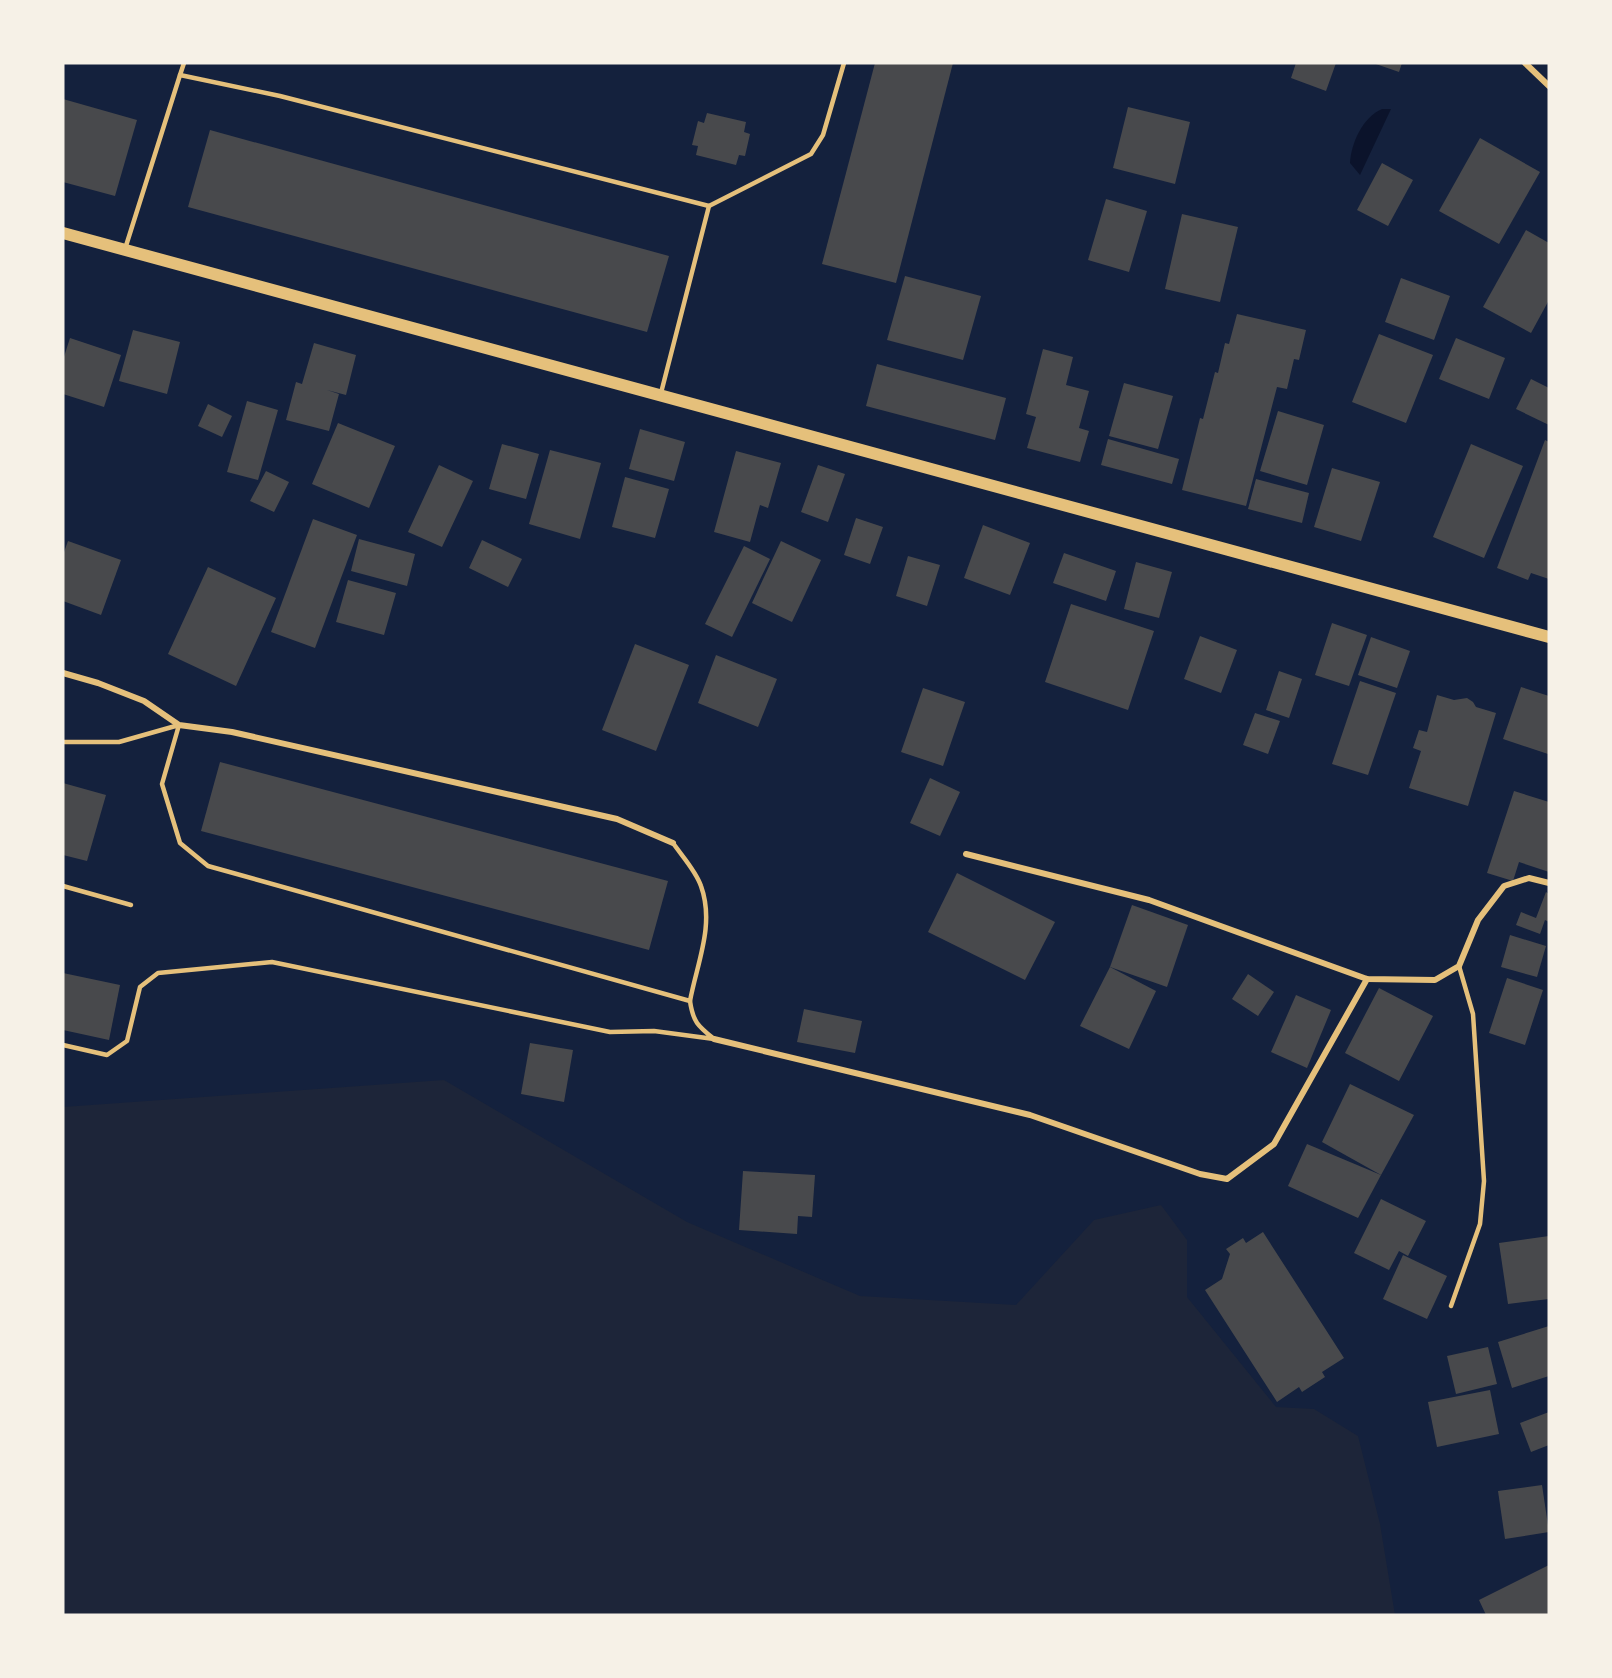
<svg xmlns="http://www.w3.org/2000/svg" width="1612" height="1678" font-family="Roboto,sans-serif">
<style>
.green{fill:#1d2539}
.water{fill:#0b132b}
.building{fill:#48494c}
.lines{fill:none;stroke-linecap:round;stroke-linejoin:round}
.service{stroke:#e5c07b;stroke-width:4.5}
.minor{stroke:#e5c07b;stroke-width:6}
.secondary{stroke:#e5c07b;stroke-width:12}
</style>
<rect width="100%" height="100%" fill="#14213d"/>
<polygon class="green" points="444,1080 687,1222 860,1296 1016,1305 1094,1220 1161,1205 1187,1240 1187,1297 1276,1407 1314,1409 1358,1436 1380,1524 1395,1615 63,1615 63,1107"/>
<path class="water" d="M1382,109h9l-31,66 -10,-12c1,-20 13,-46 32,-54z"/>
<g class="building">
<polygon points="875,63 953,63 896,283 822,264"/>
<polygon points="1296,63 1336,63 1326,91 1291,78"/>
<polygon points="1373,63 1402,63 1399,72"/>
<polygon points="63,99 137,120 115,196 63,182"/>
<polygon points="1128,107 1190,122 1175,184 1113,168"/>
<polygon points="707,113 746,122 744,132 750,134 745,156 739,155 736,165 696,155 698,146 692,145 698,121 704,123"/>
<polygon points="210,130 669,256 647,332 188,207"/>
<polygon points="1480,138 1540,172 1499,244 1439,211"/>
<polygon points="1382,163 1413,180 1388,226 1357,210"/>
<polygon points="1106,199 1147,211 1129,272 1088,260"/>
<polygon points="1182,214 1238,227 1220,302 1165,289"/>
<polygon points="1526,230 1549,243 1549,300 1531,333 1483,307"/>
<polygon points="905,276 981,296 963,360 887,340"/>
<polygon points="1401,278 1450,296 1434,340 1385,322"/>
<polygon points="1237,314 1306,330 1299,360 1294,359 1287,389 1277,387 1246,506 1182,490 1200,418 1203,419 1215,372 1218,373 1225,343 1229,344"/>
<polygon points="133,330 180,342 167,394 119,381"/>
<polygon points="1379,334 1433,355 1406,423 1352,402"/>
<polygon points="70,338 121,355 104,407 63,394 63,360"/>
<polygon points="1456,338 1505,358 1489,399 1439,379"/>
<polygon points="314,343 356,355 346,395 327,390 339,394 329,431 286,420 296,382 302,384"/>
<polygon points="1043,349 1073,357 1066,385 1089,391 1079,428 1089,431 1080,462 1027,448 1036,417 1026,414"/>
<polygon points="877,364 1006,398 995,440 866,406"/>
<polygon points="1531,379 1549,388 1549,425 1516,409"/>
<polygon points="1124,383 1173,396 1158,449 1109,436"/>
<polygon points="247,401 278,410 258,480 227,472"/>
<polygon points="208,404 232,416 222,437 198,426"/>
<polygon points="1278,411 1324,425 1307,485 1260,471"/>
<polygon points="338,423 395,446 369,508 312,484"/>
<polygon points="640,429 685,442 674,481 629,469"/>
<polygon points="1108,439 1179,459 1172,484 1101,465"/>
<polygon points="1545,440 1549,442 1549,579 1531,573 1528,580 1497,568"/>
<polygon points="502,444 539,454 526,499 489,489"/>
<polygon points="1471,444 1523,466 1484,558 1433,537"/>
<polygon points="550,450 601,463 580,539 529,524"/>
<polygon points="736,451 781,463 768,508 760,505 750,542 714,532"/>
<polygon points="439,465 473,481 442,547 408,532"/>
<polygon points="818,465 845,474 828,522 801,512"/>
<polygon points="1332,468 1380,482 1361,541 1314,527"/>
<polygon points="266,471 289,482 274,512 250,501"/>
<polygon points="625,477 669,489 655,538 612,527"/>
<polygon points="1256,479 1309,493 1302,523 1248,509"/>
<polygon points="856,518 883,527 870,564 844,555"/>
<polygon points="313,519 357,535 315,648 271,632"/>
<polygon points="983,525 1030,543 1010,595 964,578"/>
<polygon points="359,539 415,554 407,586 351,571"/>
<polygon points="482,540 522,559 508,587 469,568"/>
<polygon points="68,541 121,560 101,615 63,601 63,555"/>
<polygon points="781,541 821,560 792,622 752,603"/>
<polygon points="744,546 770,559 732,637 705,624"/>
<polygon points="1064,553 1116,571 1106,601 1053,583"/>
<polygon points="908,556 940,565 927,606 896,596"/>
<polygon points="1136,562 1172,572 1159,618 1124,609"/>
<polygon points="208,567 276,598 236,686 168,654"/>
<polygon points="348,580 396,593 384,635 336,622"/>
<polygon points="1071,604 1154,631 1128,710 1045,682"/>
<polygon points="1332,623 1367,635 1349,686 1315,675"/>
<polygon points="1200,636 1237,650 1221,693 1184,679"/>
<polygon points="1371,637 1410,651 1397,688 1358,675"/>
<polygon points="635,644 689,665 656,751 602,730"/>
<polygon points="716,655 777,679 758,727 698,703"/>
<polygon points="1279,671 1302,679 1289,718 1266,710"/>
<polygon points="1360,681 1396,693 1368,775 1332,764"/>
<polygon points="1521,687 1549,696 1548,754 1503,739"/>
<polygon points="923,688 965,702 943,766 901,752"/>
<polygon points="1437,695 1454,700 1467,698 1473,702 1476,707 1496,713 1468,806 1409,788 1421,751 1413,748 1419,730 1427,732"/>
<polygon points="1255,713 1280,721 1268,754 1243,745"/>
<polygon points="220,762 668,881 649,950 201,831"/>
<polygon points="930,778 960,792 940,836 910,823"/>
<polygon points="63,783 106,795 87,861 63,855"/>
<polygon points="1514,791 1549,802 1549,872 1519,862 1513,881 1487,873"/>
<polygon points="957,873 1055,922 1025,980 928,932"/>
<polygon points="1546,892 1549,894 1549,922 1545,920 1540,934 1516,925 1521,912 1536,918"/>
<polygon points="1132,905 1188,925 1167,987 1110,967"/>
<polygon points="1510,935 1546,946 1537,977 1501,967"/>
<polygon points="1110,967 1156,991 1129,1049 1080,1026"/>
<polygon points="63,973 120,985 109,1040 63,1030"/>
<polygon points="1248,974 1274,992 1258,1016 1232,999"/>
<polygon points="1507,978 1543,990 1525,1045 1489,1033"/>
<polygon points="1379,988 1433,1016 1399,1081 1345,1053"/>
<polygon points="1296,995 1331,1010 1307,1068 1271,1052"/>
<polygon points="804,1009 862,1021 855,1053 797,1042"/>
<polygon points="530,1043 573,1050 564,1102 521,1094"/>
<polygon points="1350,1084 1414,1115 1381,1175 1322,1142"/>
<polygon points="1307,1144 1381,1175 1358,1218 1288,1186"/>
<polygon points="743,1171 815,1175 812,1217 798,1216 797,1234 739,1230"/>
<polygon points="1381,1199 1426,1221 1408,1256 1399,1251 1389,1270 1354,1253"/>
<polygon points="1263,1232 1344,1358 1322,1372 1325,1377 1302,1392 1299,1387 1277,1402 1205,1290 1222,1279 1230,1254 1226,1249 1243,1238 1246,1243"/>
<polygon points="1549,1236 1549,1299 1508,1304 1499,1243"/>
<polygon points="1403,1255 1447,1276 1427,1319 1383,1299"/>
<polygon points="1549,1326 1549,1376 1512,1388 1498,1342"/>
<polygon points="1488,1347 1497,1384 1456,1394 1447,1356"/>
<polygon points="1490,1390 1499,1434 1437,1447 1428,1402"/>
<polygon points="1549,1412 1549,1445 1531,1452 1520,1423"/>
<polygon points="1542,1485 1549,1532 1505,1539 1498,1491"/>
<polygon points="1549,1565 1549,1615 1486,1615 1479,1600"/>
</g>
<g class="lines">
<g class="service">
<polyline points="180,75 184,63"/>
<polyline points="709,206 811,154 823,135 844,63"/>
<polyline points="125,249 180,75 280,96 709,206 661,393"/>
<path d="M63,742h56l60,-17 -17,59 18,59 28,23 482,135c7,-38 25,-76 11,-115 -5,-15 -19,-30 -28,-43"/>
<polyline points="63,886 131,905"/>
<path d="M63,1045l44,10 20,-14 13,-54 18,-14 114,-11 338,70 44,-1 60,8c-16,-13 -21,-17 -24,-38"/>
<polyline points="1451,1306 1480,1224 1484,1181 1473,1014 1459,966"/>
</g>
<g class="minor">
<polyline points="1525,63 1549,86"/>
<polyline points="63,673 98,683 144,701 179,725 232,732 617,819 673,843"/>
<polyline points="966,854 1149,900 1367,979 1435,980 1459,966 1478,920 1504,886 1529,878 1549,883"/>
<polyline points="714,1039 1030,1115 1200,1174 1227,1179 1274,1144 1367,979"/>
</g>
<polyline class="secondary" points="63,233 1549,637"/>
</g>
<rect width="1612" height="1678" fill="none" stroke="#f6f1e7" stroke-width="129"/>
</svg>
